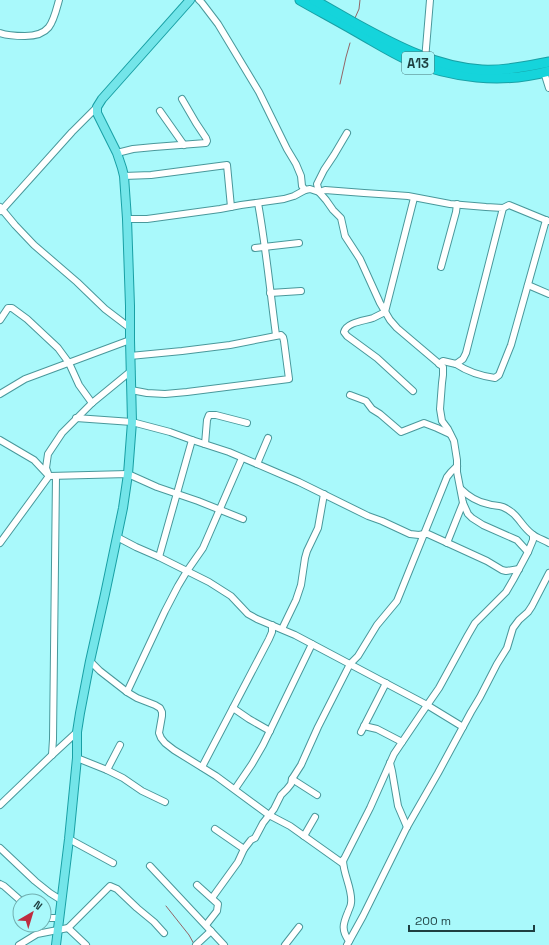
<svg xmlns="http://www.w3.org/2000/svg" width="549" height="945" font-family="'Space Grotesk',sans-serif">
<style>
.lines{fill:none;stroke-linecap:round;stroke-linejoin:round}
.stream{stroke:#936566;stroke-width:1}
.minor-casing{stroke:#49989b;stroke-width:8}
.major-casing{stroke:#18a0a5;stroke-width:10}
.highway-casing{stroke:#18a0a5;stroke-width:11}
.minor{stroke:#fff;stroke-width:6}
.major{stroke:#73e5e9;stroke-width:8}
.highway{stroke:#15d4db;stroke-width:9}
.labels{text-anchor:middle;stroke-width:3.5;stroke-linejoin:round;paint-order:stroke}
.shield{fill:#a9f9fb;stroke:#487778;stroke-width:1}
.shield-label{font-size:13px;font-weight:bold;fill:#1e3f40}
</style>
<rect width="100%" height="100%" fill="#a9f9fb"/>
<g class="lines">
<g class="stream">
<polyline points="355,18 359,9 360,0"/>
<polyline points="340,84 346,57 350,43"/>
<polyline points="166,906 189,935 194,944"/>
</g>
<defs>
<g id="minor">
<polyline points="199,0 202,3 218,24 259,92 287,149 296,164 301,176 302,186 305,190"/>
<path d="M0,33c8,3 16,3 25,3 26,0 28,-14 34,-36"/>
<polyline points="425,60 430,0"/>
<polyline points="544,72 549,88"/>
<polyline points="160,111 184,145"/>
<polyline points="347,133 334,155 324,170 317,184 319,192 326,200 333,210 341,218 345,236 360,259 380,303 390,320 397,328 443,367 443,375 442,383 440,409 442,421 448,429 454,441 457,460 457,472 463,503 468,514 472,518 483,525 517,540 528,552"/>
<polyline points="117,153 133,149 154,147 206,143 207,141 206,138 196,123 182,99"/>
<polyline points="124,176 151,175 227,165 231,207"/>
<path d="M258,203c8,44 12,88 18,132"/>
<polyline points="0,207 15,225 34,245 77,282 105,309 130,328"/>
<polyline points="503,208 509,205 548,221"/>
<polyline points="1,211 72,132 97,107"/>
<polyline points="127,219 147,219 220,209 241,205 284,199 294,196 305,190 310,189 319,192 325,190 364,193 394,195 408,196 450,204 486,207 503,208 466,353 463,359 456,364 443,361 439,364"/>
<polyline points="255,248 299,243"/>
<polyline points="441,267 456,212 457,204"/>
<polyline points="528,285 549,294"/>
<polyline points="270,293 301,291"/>
<polyline points="0,320 8,308 12,308 27,319 58,348 69,363 79,385 92,403"/>
<polyline points="130,356 182,351 230,345 281,335 283,337 284,341 289,379 187,392 165,394 147,393 131,390"/>
<path d="M456,364c12,8 25,12 39,14l4,-3 12,-30 35,-125"/>
<path d="M413,391l-36,-33 -30,-22 -3,-4c3,-10 20,-11 29,-14 4,-2 8,-4 12,-6l29,-114"/>
<polyline points="0,394 25,379 130,340"/>
<polyline points="350,395 366,401 372,409 380,414 401,432 424,423 437,428 450,434"/>
<polyline points="76,418 132,422 170,432 192,440 229,452 299,482 368,516 382,521 410,534 419,535 424,534 428,534 487,561 502,570 506,571 519,569"/>
<polyline points="0,440 34,460 49,476 46,468 48,454 62,433 92,403 131,371"/>
<polyline points="205,444 207,420 209,415 216,415 247,423"/>
<polyline points="257,464 268,438"/>
<path d="M461,489c7,7 17,13 27,15 5,2 10,1 15,3 16,7 17,18 29,27 5,4 12,6 17,9"/>
<polyline points="117,537 136,547 159,557 209,582 231,596 248,614 257,619 295,635 427,705 463,727"/>
<polyline points="0,543 49,476 128,474 157,487 198,501 243,519"/>
<polyline points="447,543 463,503"/>
<polyline points="159,557 192,440"/>
<polyline points="282,629 296,600 301,585 305,558 307,551 318,528 324,494"/>
<polyline points="90,661 100,671 127,692 137,698 155,705 160,708 162,712 162,716 159,733 161,738 165,743 174,750 216,776 269,815 290,826 342,863 370,808 394,754 421,714 439,688 468,635 475,623 506,592 513,580 528,552 533,540 533,535"/>
<polyline points="127,692 165,611 178,586 187,571 203,548 242,458"/>
<polyline points="233,708 249,719 270,731"/>
<polyline points="364,726 377,729 402,742"/>
<polyline points="361,732 386,683"/>
<polyline points="52,755 53,739 56,476"/>
<polyline points="77,758 107,770 123,778 142,791 165,802"/>
<polyline points="390,763 392,771 398,806 407,827"/>
<polyline points="202,767 269,639 272,632 272,625"/>
<polyline points="107,770 120,745"/>
<polyline points="292,779 317,795"/>
<polyline points="235,789 252,764 263,745 312,644"/>
<polyline points="0,805 52,755 77,732"/>
<polyline points="215,829 244,849"/>
<polyline points="304,836 315,817"/>
<polyline points="69,839 113,863"/>
<polyline points="0,848 35,881 50,893 61,900"/>
<path d="M343,860c0,14 10,30 8,43 0,3 -2,6 -3,9 -5,12 -7,18 1,29"/>
<polyline points="150,866 224,945"/>
<polyline points="0,884 4,886 21,901"/>
<polyline points="197,885 218,904 217,911 206,925"/>
<polyline points="212,898 238,862 244,849 251,840 255,838 263,823 274,809 281,795 287,789 291,784 292,779 301,765 318,727 350,664 358,656 377,625 397,601 447,477 451,472 457,466"/>
<polyline points="44,918 59,918"/>
<polyline points="68,928 86,945"/>
<polyline points="19,945 37,934 68,928 110,886 117,889 137,908 154,922 164,933"/>
<polyline points="196,945 211,931"/>
<polyline points="285,945 299,927"/>
<polyline points="347,945 363,916 407,827 438,773 471,712 480,697 497,664 507,648 513,628 519,620 528,612 532,606 549,573"/>
</g>
<polyline id="major" points="56,945 69,839 77,758 77,732 80,713 90,661 105,594 123,508 128,474 132,422 130,340 130,306 127,219 124,176 122,168 117,153 97,113 97,107 102,99 190,0"/>
<g id="highway">
<path d="M300,0c21,12 42,23 64,36 14,8 27,16 42,23 45,19 96,25 143,12"/>
<path d="M314,0c14,8 28,16 42,24 40,22 80,43 126,46 23,1 45,-4 67,-8"/>
</g>
</defs>
<use href="#minor" class="minor-casing"/>
<use href="#major" class="major-casing"/>
<use href="#highway" class="highway-casing"/>
<use href="#minor" class="minor"/>
<use href="#major" class="major"/>
<use href="#highway" class="highway"/>
</g>
<g class="labels">
<rect class="shield" x="402" y="52" width="32" height="22" rx="3"/>
<g class="shield-label">
<text x="418" y="68">A13</text>
</g>
</g>
<g transform="translate(32 913) rotate(38)"><circle r="19" fill="#a9f9fb" stroke="#71afb0"/>
<path d="M0-3L7 15L0 10L-7 15Z" fill="#bd2d40"/>
<text y="-6" font-size="11" font-weight="bold" text-anchor="middle" fill="#1e3f40">N</text>
</g>
<path d="M409 925v6h125v-6" fill="none" stroke="#1e3f40" stroke-width="2"/>
<text x="415" y="925" font-size="12" fill="#1e3f40" stroke="#a9f9fb" stroke-width="3" paint-order="stroke">200 m</text>
</svg>
